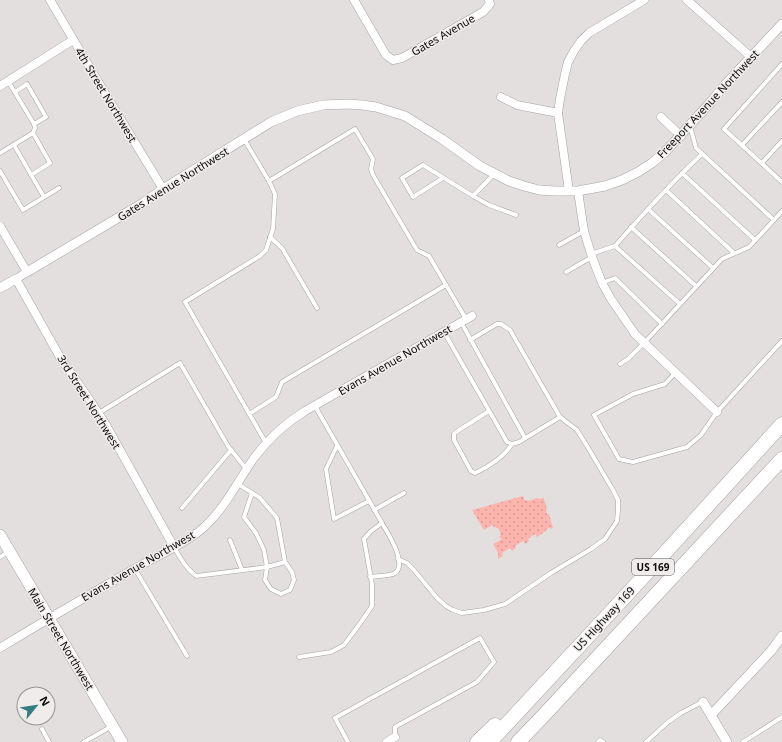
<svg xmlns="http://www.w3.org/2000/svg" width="782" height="742" font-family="'Noto Sans',sans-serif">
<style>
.green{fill:url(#green-dots)}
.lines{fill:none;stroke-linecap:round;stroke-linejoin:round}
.service-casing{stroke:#a7a3a3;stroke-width:5}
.minor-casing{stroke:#a7a3a3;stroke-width:9}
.tertiary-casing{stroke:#a7a3a3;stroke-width:10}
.secondary-casing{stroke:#a7a3a3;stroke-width:12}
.motorway-casing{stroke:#a7a3a3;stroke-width:15}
.service{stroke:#fff;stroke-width:4}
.minor{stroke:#fff;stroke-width:8}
.tertiary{stroke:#fff;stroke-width:9}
.secondary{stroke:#fff;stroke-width:11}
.motorway{stroke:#fff;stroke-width:14}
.labels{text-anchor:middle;stroke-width:3;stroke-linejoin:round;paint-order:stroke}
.shield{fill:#f0ecec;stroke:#514f4e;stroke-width:1}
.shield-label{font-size:10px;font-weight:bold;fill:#0d0c0b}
.street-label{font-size:11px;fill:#0d0c0b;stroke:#f0ecec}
</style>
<defs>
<pattern id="green-dots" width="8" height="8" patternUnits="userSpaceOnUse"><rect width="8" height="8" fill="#fbb5ad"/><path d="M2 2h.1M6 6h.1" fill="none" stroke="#d69a94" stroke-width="1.8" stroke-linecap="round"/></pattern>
</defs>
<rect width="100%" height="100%" fill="#e3dfdf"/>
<path class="green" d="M523,496l2,4h2l1,1 9,-3 1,1 5,-1v-2l4,13 -1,1 1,4h2l4,14 -2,1 -1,-2 -4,3v1l-9,6 -2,-3 -7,5 1,2 -4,3 -2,-3 -8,5 1,2 -4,3 -2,-3 -8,5 1,3 -5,3v-6l-5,-9 9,-5 -1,-1h-1l-1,-1c3,-2 1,-6 -1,-9h-2l-1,-2 -1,1 -2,-2 -8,5 -12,-20z"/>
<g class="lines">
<defs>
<g id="service">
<polyline points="782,64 724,129 782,182"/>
<polyline points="15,92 27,84 46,117 34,124"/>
<polyline points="244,139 269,181"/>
<polyline points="14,145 44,197"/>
<polyline points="742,145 782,102"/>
<polyline points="0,153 33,133 35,128 34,124 8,81"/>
<polyline points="762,163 782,141"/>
<polyline points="0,171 23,210 59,188"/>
<polyline points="682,173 755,240"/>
<polyline points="31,175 50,163 33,133"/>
<polyline points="443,178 413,197 402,178 423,165 473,196 494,174"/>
<polyline points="666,190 734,253"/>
<polyline points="473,196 489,205 516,215"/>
<polyline points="648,209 713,268"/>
<polyline points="774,220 782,211"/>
<polyline points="631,227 696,286"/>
<polyline points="270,237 282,248 317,308"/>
<polyline points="559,245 584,231"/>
<path d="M615,246c28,-32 56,-63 87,-92"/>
<polyline points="591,254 615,246 680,304"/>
<polyline points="566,272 592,257"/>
<polyline points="602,283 615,278 662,324"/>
<polyline points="461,322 525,438"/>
<polyline points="444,332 507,442 512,444 519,442 560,417"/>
<polyline points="620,364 628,359 644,343 722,259 749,247 774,220 696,148 690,126"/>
<polyline points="675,373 665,384 633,394 594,415 619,459 633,462 687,447 701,435 717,412 782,341"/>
<path d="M489,411l-33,21 -2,2v6l17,31 4,2c15,-7 28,-15 37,-29"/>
<polyline points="99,413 180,363 228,446 247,470"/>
<polyline points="249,414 276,397 282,382 446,285"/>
<polyline points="266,443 185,302 260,256 266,250 273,229 275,194 269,181 355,129 373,159 371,169 373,175 417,250 429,256 466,319"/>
<polyline points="337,446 326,469 334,519 369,501"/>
<polyline points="238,484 260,498 277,518 285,562 292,572 294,580 290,590 281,594 271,589 265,580 267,567 264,550 256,533 244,517 252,493"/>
<polyline points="182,508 231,450"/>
<polyline points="374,510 404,493"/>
<polyline points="230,540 242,570"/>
<path d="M174,547c7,12 11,20 22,29l71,-9 18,-5"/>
<polyline points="0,557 8,552"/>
<polyline points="398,559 407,563 414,570 437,598 446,606 453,610 462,613 484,610 505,604 551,573 591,549 605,539 617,521 618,510 618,500 613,490 587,446 577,430 560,417 510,330 501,324 497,324 470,340"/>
<polyline points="135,569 187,656"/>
<path d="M370,577c6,-1 21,-1 25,-4 13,-9 -8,-42 -14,-51"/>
<polyline points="299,657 331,652 344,645 361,622 372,606 372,584 364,539 371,531 382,523 315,406"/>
<polyline points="42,729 49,742"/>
<polyline points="84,742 112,726"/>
<polyline points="348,742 335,718 480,638 494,662 477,682 395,727 395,737"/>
<polyline points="598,742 600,740 603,742"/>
<polyline points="646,742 668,722 681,713 702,702"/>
<polyline points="743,742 782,717"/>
</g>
<g id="minor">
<polyline points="50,0 106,95 163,189"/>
<polyline points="354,0 386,55 393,60 402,58 483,12 490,4 489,0"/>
<polyline points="687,0 751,57"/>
<polyline points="0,86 73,40"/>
<polyline points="501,97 517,105 558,113"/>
<polyline points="661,117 681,136"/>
<polyline points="569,191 558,113 560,99 565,74 568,62 574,51 581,41 589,33 644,0"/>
<polyline points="578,191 584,231 592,257 602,283 611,299 635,334 717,412"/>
<polyline points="0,226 27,272 16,279 61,359 85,393 106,425 174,547"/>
<path d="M0,648c44,-27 89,-53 134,-79 21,-12 49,-24 68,-40 23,-20 35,-47 52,-71 15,-20 30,-34 51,-47l167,-95"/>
<polyline points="387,742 395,737"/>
</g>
<g id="tertiary">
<polyline points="27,272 143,203 163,189 271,122 297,111 323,105 348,104 362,105 376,107 405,116 442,139 480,166 509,181 524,186 539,190 555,191 578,191 605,186 622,180 638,172 652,163 665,152 711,102 723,87 782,24"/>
<polyline points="0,288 16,279"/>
<polyline points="703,702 727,742"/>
<polyline points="711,715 771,651 782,636"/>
</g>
<polyline id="secondary" points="0,535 122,742"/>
<g id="motorway">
<polyline points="477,742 495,725"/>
<polyline points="490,742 633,588 782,424"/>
<polyline points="518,742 544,715 782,459"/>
</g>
</defs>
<use href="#service" class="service-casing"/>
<use href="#minor" class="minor-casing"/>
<use href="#tertiary" class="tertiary-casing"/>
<use href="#secondary" class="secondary-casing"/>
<use href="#motorway" class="motorway-casing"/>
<use href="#service" class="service"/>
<use href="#minor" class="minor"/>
<use href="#tertiary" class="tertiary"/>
<use href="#secondary" class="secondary"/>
<use href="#motorway" class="motorway"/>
</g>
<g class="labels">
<rect class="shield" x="632" y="559" width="42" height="16" rx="3"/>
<g class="shield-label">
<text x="653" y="571">US 169</text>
</g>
<g class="street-label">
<text transform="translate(443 35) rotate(-30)" y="4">Gates Avenue</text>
<text transform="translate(106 95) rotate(59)" y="4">4th Street Northwest</text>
<text transform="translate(708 104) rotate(-47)" y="4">Freeport Avenue Northwest</text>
<text transform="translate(173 184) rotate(-32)" y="4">Gates Avenue Northwest</text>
<text transform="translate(395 360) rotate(-30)" y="4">Evans Avenue Northwest</text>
<text transform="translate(89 402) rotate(58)" y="4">3rd Street Northwest</text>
<text transform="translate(138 566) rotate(-30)" y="4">Evans Avenue Northwest</text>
<text transform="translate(604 619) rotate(-47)" y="4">US Highway 169</text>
<text transform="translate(61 639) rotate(59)" y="4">Main Street Northwest</text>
</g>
</g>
<g transform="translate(36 706) rotate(60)"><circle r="19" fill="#f0ecec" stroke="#959292"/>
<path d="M0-3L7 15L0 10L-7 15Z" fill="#347c84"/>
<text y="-6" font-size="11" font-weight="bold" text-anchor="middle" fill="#0d0c0b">N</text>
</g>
</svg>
